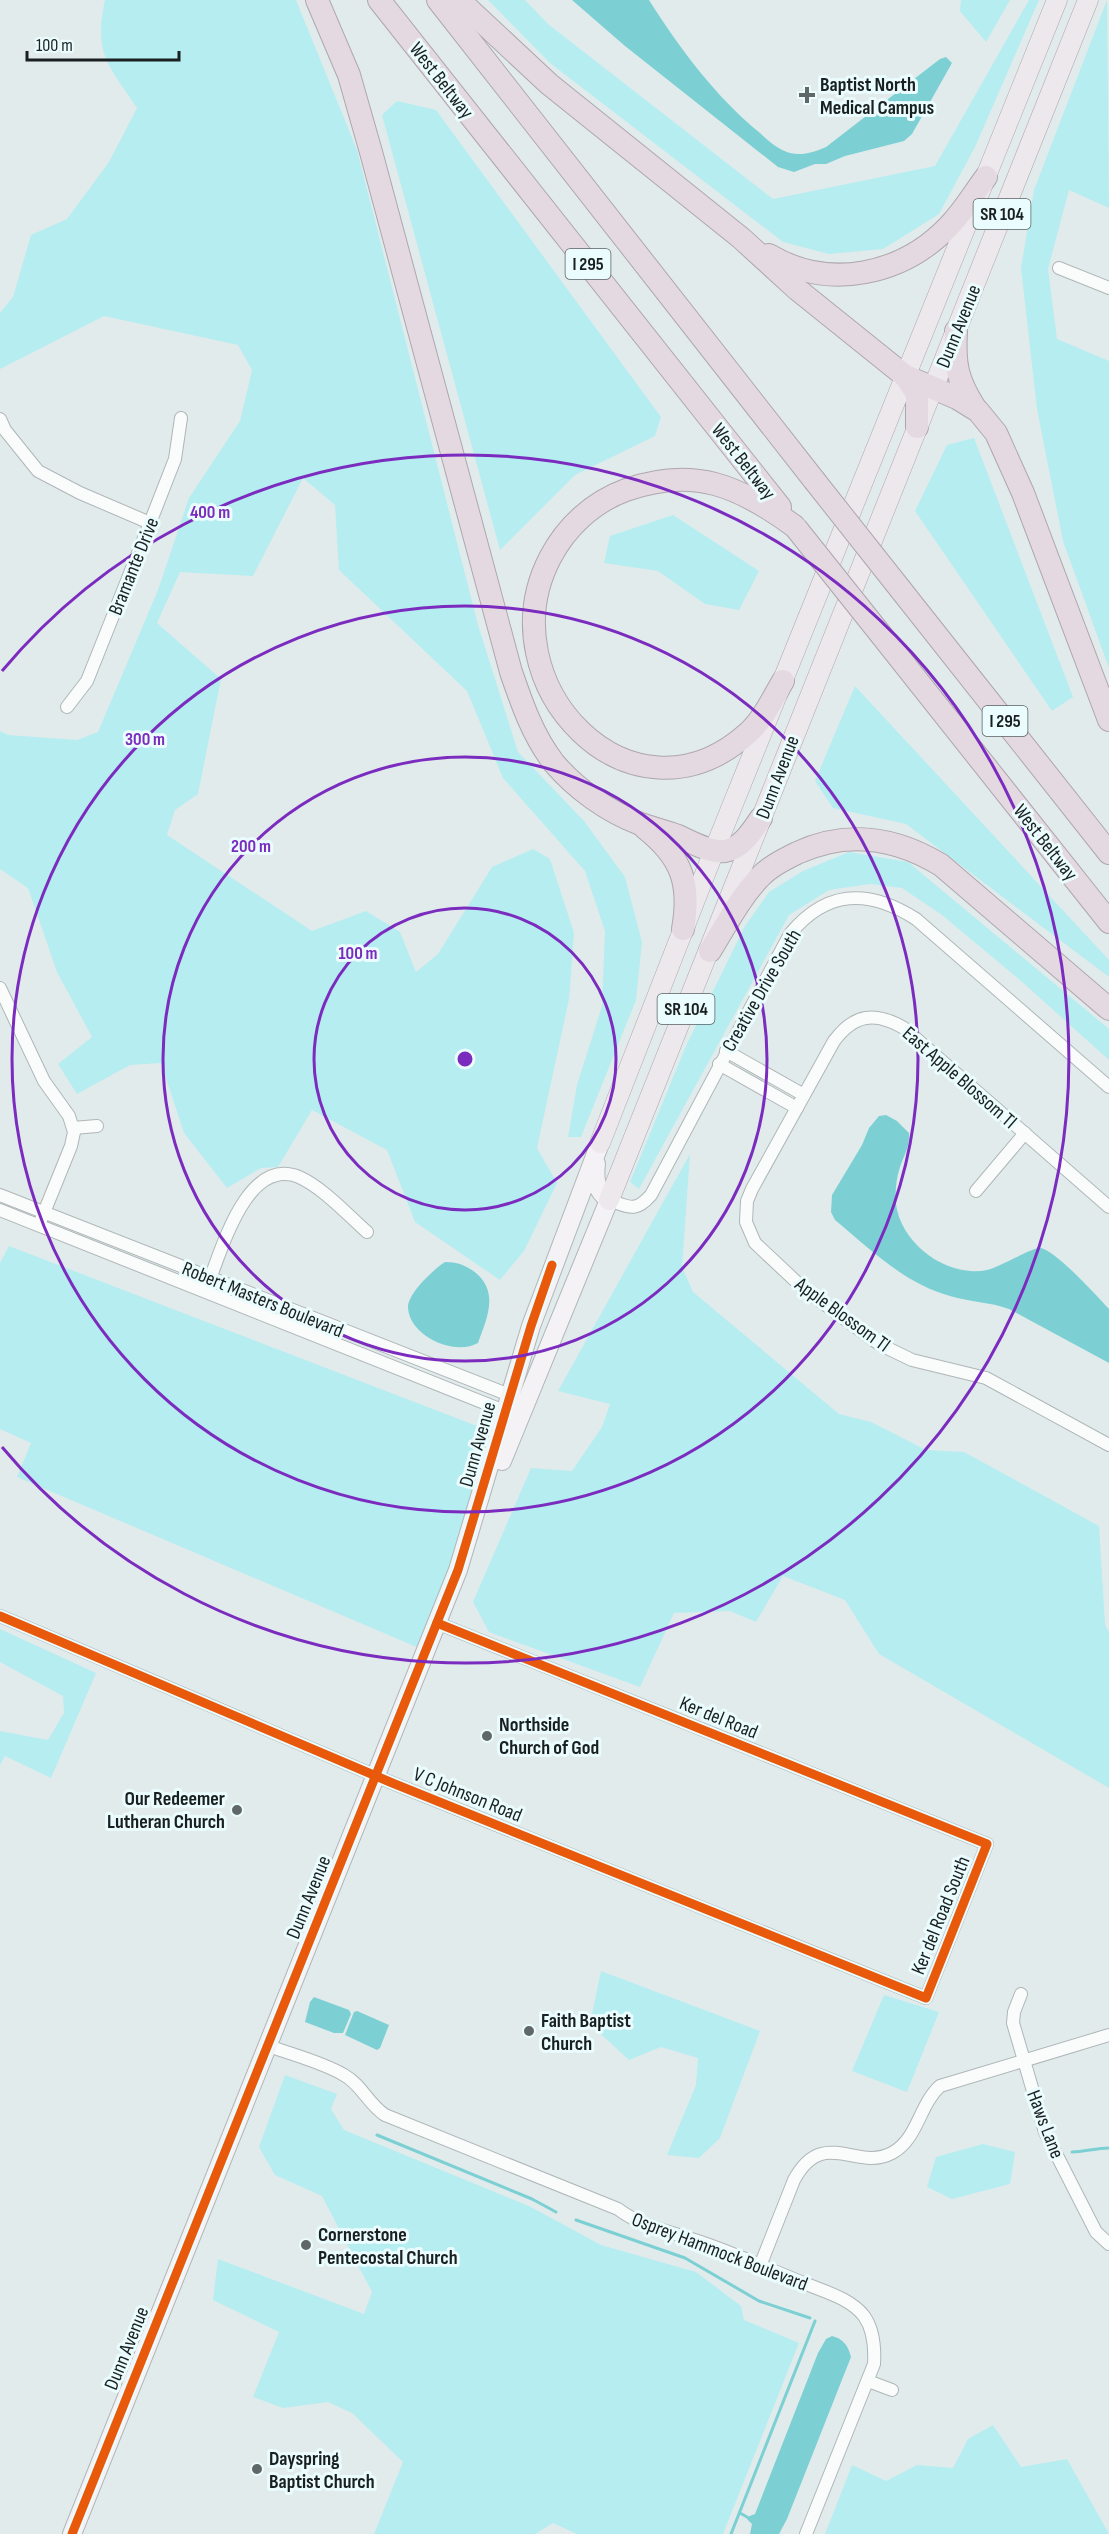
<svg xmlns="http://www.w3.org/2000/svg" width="1109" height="2534" font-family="'Sofia Sans Condensed',sans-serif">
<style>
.green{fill:#b6edf0}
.water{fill:#7cd0d4}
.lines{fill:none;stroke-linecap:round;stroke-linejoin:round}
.stream{stroke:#7cd0d4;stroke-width:3}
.street-casing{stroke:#afb6b7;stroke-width:14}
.secondary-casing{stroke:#afb6b7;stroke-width:20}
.primary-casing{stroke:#aea6ae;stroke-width:21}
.highway-casing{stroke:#aea6ae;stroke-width:24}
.street{stroke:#fafcfc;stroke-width:12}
.secondary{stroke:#f4f2f4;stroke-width:18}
.primary{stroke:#ede8eb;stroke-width:20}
.highway{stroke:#e4d9e0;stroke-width:22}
.highway-bridge-casing{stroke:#aea6ae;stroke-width:24;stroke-linecap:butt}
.highway-bridge{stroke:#e4d9e0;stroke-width:22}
.cycleway-casing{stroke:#eafcfd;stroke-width:13}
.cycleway{stroke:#e8590c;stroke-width:9}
.ring{fill:none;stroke:#7b2cbf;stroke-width:3}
.poi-dot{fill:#606768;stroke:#eafcfd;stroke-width:2}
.labels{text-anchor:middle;stroke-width:6;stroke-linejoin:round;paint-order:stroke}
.shield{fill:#eafcfd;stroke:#586263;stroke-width:1.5}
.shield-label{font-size:18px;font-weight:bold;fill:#1a2021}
.street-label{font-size:20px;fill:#1a2021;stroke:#eafcfd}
.poi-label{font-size:20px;font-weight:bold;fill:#1a2021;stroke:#eafcfd;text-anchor:start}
.centre{fill:#7b2cbf;stroke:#eafcfd;stroke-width:3}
.ring-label{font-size:18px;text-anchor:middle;font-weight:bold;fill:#7b2cbf;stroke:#eafcfd;stroke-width:6;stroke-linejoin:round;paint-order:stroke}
</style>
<rect width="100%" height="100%" fill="#e1ebec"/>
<g class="green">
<path d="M105,0h191l61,150 121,475 40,127 66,69 41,56 17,65 -6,58 -55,137h-13l9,-52 25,-79 3,-75 -20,-60 -82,-93 -36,-87 -128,-121 -4,-65 -32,-27 -50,98 -73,-4 -23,51 64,56 -23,115 -23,16 -8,25 145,96 54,-20 34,21 16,40 22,-18 54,-87 41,-18 17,10 24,74 -5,66 -32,149 20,35 -33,68 -24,29 -85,-58 -28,-72 -75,-40 -34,57 -17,1 -34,20 -43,-55 -23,-70 -31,2 -53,29 -19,-30 34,-27 -35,-65 -29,-84 -28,-19v-138l8,4 69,5 21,-8 60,-142 31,-92 51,-77 12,-51 -14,-25 -134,-29 -104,53v-56l13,-16 18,-62 36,-16 42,-57 28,-54c-28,-43 -44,-53 -32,-108z"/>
<polygon points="488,0 525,0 548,24 773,199 935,166 1029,0 1039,0 975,147 939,214 883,249 829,254 783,242 550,63"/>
<polygon points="961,0 1010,0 986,42 960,11"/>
<polygon points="1107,0 1109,208 1069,190 1048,269 1057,339 1109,361 1109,668 1063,541 1037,409 1021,268 1034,190"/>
<polygon points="397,101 436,110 661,417 655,436 575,475 500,550 382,115"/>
<polygon points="974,438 1073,697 1052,711 915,511 947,445"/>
<polygon points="673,515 759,571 739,610 705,604 658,571 604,563 610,536"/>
<polygon points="855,686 1109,960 1109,977 906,824 833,808 815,781"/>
<polygon points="849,852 908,862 1109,1029 1109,1060 1021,981 942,915 902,888 870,884 829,890 789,915 639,1189 630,1182 686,1046 745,926 769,892 803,871"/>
<polygon points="690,1154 682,1267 693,1292 839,1414 871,1422 926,1450 964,1452 1099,1526 1105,1624 1109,1633 1109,1788 879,1654 845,1600 783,1576 756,1622 730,1611 674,1613 640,1687 489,1632 473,1602 531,1468 572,1471 602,1427 610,1404 558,1391"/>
<polygon points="9,1246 490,1431 491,1435 446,1579 419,1648 17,1477 31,1443 0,1429 0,1263"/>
<polygon points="0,1629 96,1673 51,1778 5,1756 0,1765 0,1731 48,1740 64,1713 63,1696 0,1662"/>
<polygon points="601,1971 760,2031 720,2138 699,2158 667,2155 696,2085 698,2058 661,2047 629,2060 590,2024"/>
<polygon points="884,1995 939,2012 907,2092 852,2071"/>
<polygon points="285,2075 337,2094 331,2109 344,2130 531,2207 601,2245 696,2272 741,2306 744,2320 799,2343 723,2534 577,2534 553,2523 535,2534 374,2534 403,2462 352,2413 328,2402 283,2408 253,2397 279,2332 213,2300 218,2259 364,2314 372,2292 322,2196 275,2175 259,2147"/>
<polygon points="983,2144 1015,2152 1010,2184 952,2199 927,2187 936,2157"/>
<polygon points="993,2425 1021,2467 1067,2459 1109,2534 825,2534 852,2465 886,2481 917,2465 953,2468 968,2439"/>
</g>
<g class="water">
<path d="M572,0h77c31,49 66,96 111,133 8,8 19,17 30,20 13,3 24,-1 36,-6l114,-88 6,-2 6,6 -40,71 -8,7 -59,15 -19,8h-11l-21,8 -16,-5 -153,-121z"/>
<path d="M886,1115l11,6 12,12c1,14 -5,22 -9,34 -4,12 -5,25 -4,37 5,40 51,74 91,66 13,-3 48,-24 54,-22 15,3 57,49 68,61v54l-100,-54c-19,-7 -39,-7 -59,-13 -45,-12 -80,-47 -115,-76l-4,-8 1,-17 30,-50 7,-17 10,-12z"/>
<path d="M445,1262c12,0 21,3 31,11 23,20 11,45 2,70 -23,13 -68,-6 -70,-35 -1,-14 26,-39 37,-46z"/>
<polygon points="314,1997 349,2010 351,2014 343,2033 334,2033 305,2022 310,2002"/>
<polygon points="357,2011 389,2025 380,2048 377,2050 345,2035 354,2012"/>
<path d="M832,2336c11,3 16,9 19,21l-64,162 -8,15h-29l2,-10 -5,-5v-2l8,-3 63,-161 8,-14z"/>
</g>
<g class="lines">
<g class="stream">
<polyline points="377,2135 532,2199 556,2212"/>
<path d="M1072,2152c12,0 24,-4 37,-4"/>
<polyline points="576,2220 685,2258 759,2301 810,2318"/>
<polyline points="740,2513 747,2517"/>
<polyline points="731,2534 815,2321"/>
</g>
<defs>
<g id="street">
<polyline points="1059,268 1109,288"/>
<polyline points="0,419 5,430 38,471 80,493 150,523"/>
<polyline points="67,707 87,681 150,523 175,459 181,418"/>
<polyline points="0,988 44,1081 69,1116 74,1132 71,1146 41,1220"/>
<polyline points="726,1051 804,1095"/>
<polyline points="719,1064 797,1108"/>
<polyline points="73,1128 97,1126"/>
<polyline points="976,1191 1025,1133"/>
<polyline points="0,1195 517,1398"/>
<path d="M609,1200c20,7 26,13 42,-5l139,-261c37,-45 79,-45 126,-15l193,168"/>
<path d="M1109,1207l-205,-179c-29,-17 -50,-14 -70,13l-82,148 -5,12 -1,21 9,21 49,46 75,55 33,16 74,18 123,67"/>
<polyline points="0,1210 512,1414"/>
<path d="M208,1284c14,-35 39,-128 91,-107 23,10 49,38 68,55"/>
<polyline points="0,1616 390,1782 926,1998 987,1844 437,1623"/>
<polyline points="1021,1994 1014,2012 1013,2023 1045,2132 1096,2232 1109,2244"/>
<path d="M269,2046c24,9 53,16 75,29 18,10 24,29 41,40l233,94c21,16 43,20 67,28 41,12 80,31 119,46 21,9 46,15 60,33 10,14 11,31 10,48l-68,170"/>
<path d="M760,2266l34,-86c29,-54 62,-8 98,-27 26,-14 27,-48 48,-67l169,-51"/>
<polyline points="868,2381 892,2390"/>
</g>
<g id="secondary">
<path d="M502,1461l107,-261c-13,-10 -15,-20 -13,-36"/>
<polyline points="72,2534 458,1570 531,1326 600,1143"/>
</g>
<g id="primary">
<polyline points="600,1143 714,851 1057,0"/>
<polyline points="609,1200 1088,0"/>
</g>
<g id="highway">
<path d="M317,0l32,75 22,77 140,520c11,32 22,64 43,91 22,26 53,48 84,60 13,5 27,8 40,13 13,6 32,17 47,15 16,-2 28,-21 36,-33"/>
<polyline points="379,0 780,507"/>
<polyline points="438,0 814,480"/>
<polyline points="459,0 549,84 741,238 798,290 905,376 917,394 917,427"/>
<path d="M769,255c60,36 134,20 181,-30 14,-15 24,-32 36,-48"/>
<path d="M956,331c-2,33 1,49 19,77"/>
<polyline points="905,376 957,398 978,411 996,433 1023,493 1109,720"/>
<polyline points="901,590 1109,853"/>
<polyline points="882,636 1109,922"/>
<path d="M783,681c-10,17 -20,39 -35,52 -117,105 -263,-50 -198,-175 16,-31 43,-56 76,-68 68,-24 113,-4 168,36"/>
<path d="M645,828c37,29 46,56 38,101"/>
<path d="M710,951c15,-24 29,-52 49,-73 10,-11 24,-18 38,-25 49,-23 98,-16 144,12l168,144"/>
</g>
</defs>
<use href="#street" class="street-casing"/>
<use href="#secondary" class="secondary-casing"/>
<use href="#primary" class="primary-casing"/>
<use href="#highway" class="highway-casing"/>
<use href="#street" class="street"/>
<use href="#secondary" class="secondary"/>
<use href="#primary" class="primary"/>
<use href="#highway" class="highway"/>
<defs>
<g id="highway-bridge">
<polyline points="814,480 901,590"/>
<polyline points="796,528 882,636"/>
</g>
</defs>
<use href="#highway-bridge" class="highway-bridge-casing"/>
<use href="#highway-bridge" class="highway-bridge"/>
<defs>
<g id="cycleway">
<polyline points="0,1616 390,1782 926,1998 987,1844 437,1623"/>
<polyline points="72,2534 458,1570 531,1326 552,1265"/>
</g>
</defs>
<use href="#cycleway" class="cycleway-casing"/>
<use href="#cycleway" class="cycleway"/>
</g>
<g class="ring">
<circle cx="465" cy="1059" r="151"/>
<circle cx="465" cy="1059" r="302"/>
<circle cx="465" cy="1059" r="453"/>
<path d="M2 671A604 604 0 1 1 2 1447"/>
</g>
<g class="poi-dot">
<path d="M804 86h6v6h6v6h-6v6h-6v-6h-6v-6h6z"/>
<circle cx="487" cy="1736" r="6"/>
<circle cx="237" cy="1810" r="6"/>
<circle cx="529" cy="2031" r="6"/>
<circle cx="306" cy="2245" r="6"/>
<circle cx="257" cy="2469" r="6"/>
</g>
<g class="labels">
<g class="shield">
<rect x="973.5" y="199" width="57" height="30" rx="4.5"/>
<rect x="565.5" y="249" width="45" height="30" rx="4.5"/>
<rect x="982.5" y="706" width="45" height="30" rx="4.5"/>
<rect x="657.5" y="994" width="57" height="30" rx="4.5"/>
</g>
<g class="shield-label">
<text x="1002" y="220">SR 104</text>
<text x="588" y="270">I 295</text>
<text x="1005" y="727">I 295</text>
<text x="686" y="1015">SR 104</text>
</g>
<g class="street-label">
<text transform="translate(442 80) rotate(52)" y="7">West Beltway</text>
<text transform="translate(958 326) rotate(-68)" y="7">Dunn Avenue</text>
<text transform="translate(744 461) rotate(52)" y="7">West Beltway</text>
<text transform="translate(133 566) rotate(-68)" y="7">Bramante Drive</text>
<text transform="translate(777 777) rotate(-69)" y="7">Dunn Avenue</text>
<text transform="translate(1046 842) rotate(52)" y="7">West Beltway</text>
<text transform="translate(761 990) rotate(-60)" y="7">Creative Drive South</text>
<text transform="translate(960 1077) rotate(41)" y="7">East Apple Blossom Tl</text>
<text transform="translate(263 1299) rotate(22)" y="7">Robert Masters Boulevard</text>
<text transform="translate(843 1314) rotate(36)" y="7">Apple Blossom Tl</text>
<text transform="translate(477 1444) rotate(-74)" y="7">Dunn Avenue</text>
<text transform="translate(719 1717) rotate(22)" y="7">Ker del Road</text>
<text transform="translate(468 1794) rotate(22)" y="7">V C Johnson Road</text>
<text transform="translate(308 1897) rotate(-68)" y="7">Dunn Avenue</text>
<text transform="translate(940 1915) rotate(-68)" y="7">Ker del Road South</text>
<text transform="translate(1046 2124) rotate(69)" y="7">Haws Lane</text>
<text transform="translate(720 2251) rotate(21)" y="7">Osprey Hammock Boulevard</text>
<text transform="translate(126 2348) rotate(-68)" y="7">Dunn Avenue</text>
</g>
<g class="poi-label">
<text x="820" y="91">Baptist North<tspan x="820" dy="23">Medical Campus</tspan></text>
<text x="499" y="1731">Northside<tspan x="499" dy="23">Church of God</tspan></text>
<text x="225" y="1805" text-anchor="end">Our Redeemer<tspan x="225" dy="23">Lutheran Church</tspan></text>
<text x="541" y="2027">Faith Baptist<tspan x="541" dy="23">Church</tspan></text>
<text x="318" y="2241">Cornerstone<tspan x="318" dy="23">Pentecostal Church</tspan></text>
<text x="269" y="2465">Dayspring<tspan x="269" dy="23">Baptist Church</tspan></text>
</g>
</g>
<circle cx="465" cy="1059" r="9" class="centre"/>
<g class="ring-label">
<text x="210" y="518">400 m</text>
<text x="145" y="745">300 m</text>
<text x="251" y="852">200 m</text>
<text x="358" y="959">100 m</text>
</g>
<path d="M27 51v9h152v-9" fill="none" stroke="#1a2021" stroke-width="3"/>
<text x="36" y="51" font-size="18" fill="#1a2021" stroke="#eafcfd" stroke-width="4.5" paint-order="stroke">100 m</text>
</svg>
